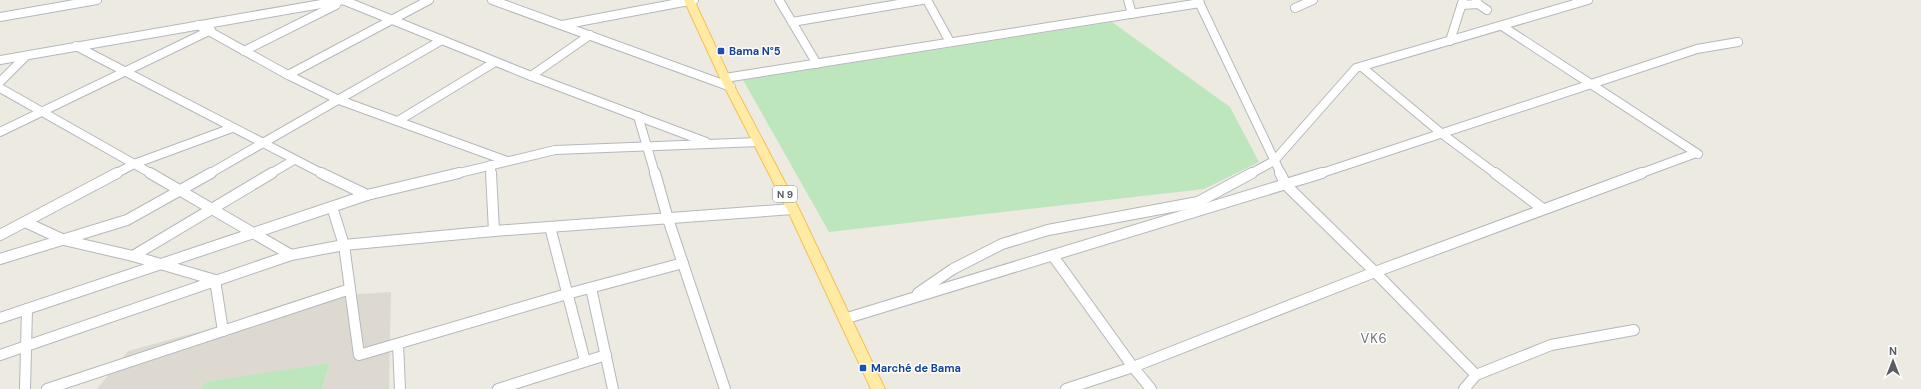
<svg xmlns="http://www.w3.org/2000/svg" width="1921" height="389" font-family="'DM Sans',sans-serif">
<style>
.education{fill:#ddd9d0}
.green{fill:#bee6bc}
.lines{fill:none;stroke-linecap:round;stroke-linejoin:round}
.minor-far1-casing{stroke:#b4b8bc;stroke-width:10}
.minor-casing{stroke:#b4b8bc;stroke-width:12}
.major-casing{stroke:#f6bf52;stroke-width:2}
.minor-far1{stroke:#fff;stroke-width:8}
.minor{stroke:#fff;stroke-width:10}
.major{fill:#ffeba4;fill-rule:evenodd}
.transit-dot{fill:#1a4fb4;stroke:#fff;stroke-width:1.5}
.labels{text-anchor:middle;stroke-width:3;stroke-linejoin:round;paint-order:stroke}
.shield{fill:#fff;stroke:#8c8e92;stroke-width:1}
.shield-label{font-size:10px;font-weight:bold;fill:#5a5e63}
.transit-label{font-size:11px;font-weight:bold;fill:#164399;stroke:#fff;text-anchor:start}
.quarter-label{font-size:13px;letter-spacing:1px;fill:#6b7075;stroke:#fff}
</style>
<rect width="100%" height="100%" fill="#edeae1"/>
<polygon class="education" points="391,292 389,389 322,389 330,364 205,382 202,389 97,389 128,351 330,296"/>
<g class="green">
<polygon points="1112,22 1230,107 1259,162 1204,189 829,232 743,80"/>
<polygon points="330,363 322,389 202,389 205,382"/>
</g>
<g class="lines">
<defs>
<g id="minor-far1">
<polyline points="343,0 531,76 706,142"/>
<polyline points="492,0 731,87"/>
<polyline points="779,0 817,64"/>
<polyline points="927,0 950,42"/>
<polyline points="1128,0 1132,14"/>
<polyline points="1198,0 1281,174"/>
<polyline points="1476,0 1478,4 1487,10"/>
<polyline points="1462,5 1478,4"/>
<polyline points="1295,8 1313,0"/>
<polyline points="0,17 97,0"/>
<polyline points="792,22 922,0"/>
<polyline points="198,25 288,75 339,100 507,161"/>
<polyline points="562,25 694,0"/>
<polyline points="1502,26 1698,154"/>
<polyline points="1450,41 1463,0"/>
<polyline points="76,46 323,174"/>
<polyline points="244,51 336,5"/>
<polyline points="0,60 344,0"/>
<polyline points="1362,67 1441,133 1496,174"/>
<polyline points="288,75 429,0"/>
<polyline points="531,76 590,35"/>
<polyline points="725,78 1200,3"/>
<polyline points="0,82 26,56"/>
<polyline points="0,88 152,174"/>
<polyline points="638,116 655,174"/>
<polyline points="398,121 495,62"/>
<polyline points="0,132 211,30"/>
<polyline points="491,165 491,174"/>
<polyline points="115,174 134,164 232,128"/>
<polyline points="209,174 442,40"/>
<polyline points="270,174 294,160"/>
<polyline points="455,174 555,150 759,142"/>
<polyline points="1250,174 1274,161 1356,68 1588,0"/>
<polyline points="1319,174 1697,49 1738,42"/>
<polyline points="1639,174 1696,153"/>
</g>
<g id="minor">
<polyline points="150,173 291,255"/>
<polyline points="321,173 367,195"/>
<polyline points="491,173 494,231"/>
<polyline points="655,173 668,219 725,389"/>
<polyline points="1280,173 1286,185 1375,272 1476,375"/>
<polyline points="1495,173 1543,209"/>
<polyline points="332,207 344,245 359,355 567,294 683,263"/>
<polyline points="25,222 64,240 133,256 215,280 223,331"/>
<polyline points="550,227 585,361"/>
<polyline points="0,235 117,173"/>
<polyline points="133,256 272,173"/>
<polyline points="1053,256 1133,367 1151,389"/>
<polyline points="0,259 127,220 211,173"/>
<polyline points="591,288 613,389"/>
<polyline points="918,293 953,269 1002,244 1048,230 1198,202 1252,173"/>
<polyline points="0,318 367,195 459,173"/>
<polyline points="844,319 1322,173"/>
<polyline points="398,344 400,389"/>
<polyline points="0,355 291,255 344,245 494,231 793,209"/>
<polyline points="25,389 27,309"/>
<polyline points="47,389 350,289"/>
<polyline points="498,389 606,355"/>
<polyline points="1066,389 1133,367 1375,272 1642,173"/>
<polyline points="1464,389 1476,375 1551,345 1634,330"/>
</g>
<polygon id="major" points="684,0 694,0 730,78 799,209 885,389 871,389 787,209 720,78"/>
</defs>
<use href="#minor-far1" class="minor-far1-casing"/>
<use href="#minor" class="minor-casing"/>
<use href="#major" class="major-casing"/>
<use href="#minor-far1" class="minor-far1"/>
<use href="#minor" class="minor"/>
<use href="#major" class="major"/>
</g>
<g class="transit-dot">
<rect x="717" y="47" width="8" height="8" rx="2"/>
<rect x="859" y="364" width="8" height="8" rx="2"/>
</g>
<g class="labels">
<rect class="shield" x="773" y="186" width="24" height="16" rx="3"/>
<g class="shield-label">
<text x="785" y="198">N 9</text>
</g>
<g class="transit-label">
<text x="729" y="55">Bama N°5</text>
<text x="871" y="372">Marché de Bama</text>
</g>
<g class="quarter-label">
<text x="1374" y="343">VK6</text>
</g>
</g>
<g transform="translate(1893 361)" stroke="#ffffff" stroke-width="3" paint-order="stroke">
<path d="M0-3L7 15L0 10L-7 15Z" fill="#5a5e63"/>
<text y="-6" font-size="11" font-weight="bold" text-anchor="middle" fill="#5a5e63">N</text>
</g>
</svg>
